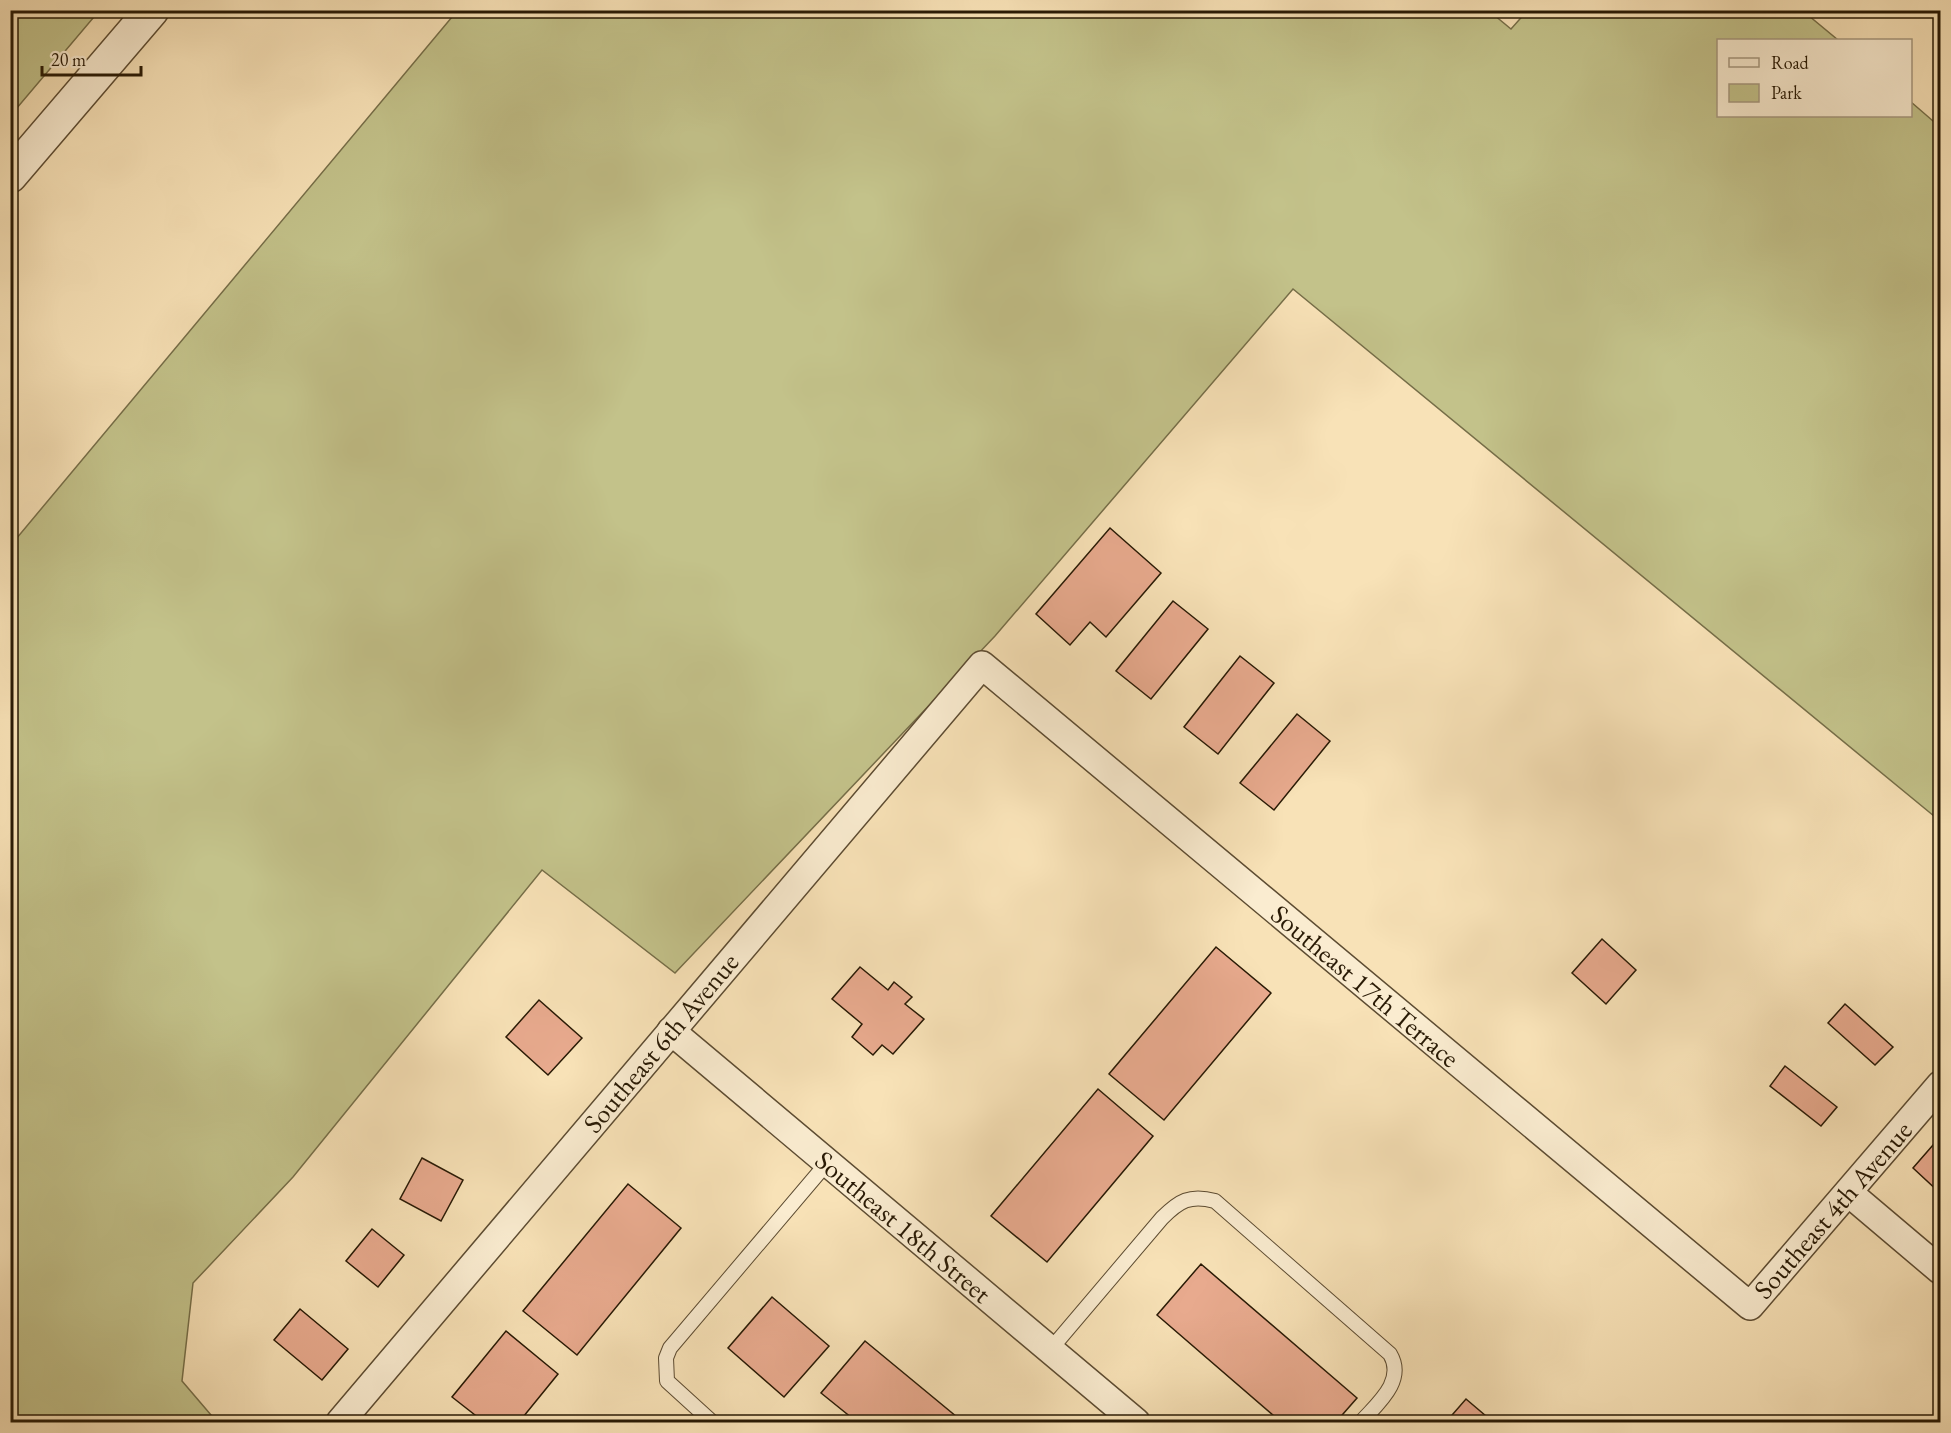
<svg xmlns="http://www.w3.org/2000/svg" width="1951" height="1433" font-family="'EB Garamond',serif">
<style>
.green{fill:#c3c28a;stroke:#766e48;stroke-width:1.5}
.building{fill:#e8aa8e;stroke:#291a05;stroke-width:1.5}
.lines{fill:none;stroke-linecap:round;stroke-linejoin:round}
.service-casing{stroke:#5d4c32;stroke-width:16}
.minor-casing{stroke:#5d4c32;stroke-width:30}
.tertiary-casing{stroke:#5d4c32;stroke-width:36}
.service{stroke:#faecd0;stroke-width:14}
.minor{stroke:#faecd0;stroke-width:27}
.tertiary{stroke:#faecd0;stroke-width:33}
.labels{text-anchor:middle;stroke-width:4.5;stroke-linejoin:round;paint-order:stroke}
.street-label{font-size:27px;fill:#291a05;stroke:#faecd0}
</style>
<rect width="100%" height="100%" fill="#f8e2b7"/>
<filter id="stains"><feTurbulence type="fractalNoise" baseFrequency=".00333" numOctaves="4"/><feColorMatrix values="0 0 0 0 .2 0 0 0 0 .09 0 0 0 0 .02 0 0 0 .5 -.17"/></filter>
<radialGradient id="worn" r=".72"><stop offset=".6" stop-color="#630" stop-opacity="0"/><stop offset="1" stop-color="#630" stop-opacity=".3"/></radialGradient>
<g class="green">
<polygon points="11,10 99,11 11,115 10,11"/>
<polygon points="1488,10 1511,29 1527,11 1803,11 1838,40 1718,40 1718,116 1910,116 1911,102 1940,127 1940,821 1293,289 995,636 675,973 542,870 293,1177 193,1283 182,1381 217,1422 11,1422 11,545 457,11"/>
</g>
<g class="building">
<polygon points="1110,528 1161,573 1106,637 1090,622 1070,645 1036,614"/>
<polygon points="1173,601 1208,629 1151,699 1116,671"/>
<polygon points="1240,656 1274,683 1218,754 1184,727"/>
<polygon points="1297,714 1330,741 1274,810 1240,783"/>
<polygon points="1602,939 1636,970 1606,1004 1572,973"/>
<polygon points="1216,947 1271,993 1164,1120 1109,1074"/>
<polygon points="860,967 888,990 894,982 912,997 905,1004 924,1019 893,1054 882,1045 873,1055 852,1037 862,1024 832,999"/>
<polygon points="539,1000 582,1038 548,1075 506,1037"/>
<polygon points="1845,1004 1893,1047 1875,1065 1828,1023"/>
<polygon points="1785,1066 1837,1107 1821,1126 1770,1086"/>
<polygon points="1098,1089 1153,1136 1047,1262 991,1216"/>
<polygon points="1940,1137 1940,1193 1913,1168"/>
<polygon points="422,1158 463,1180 441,1221 400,1199"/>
<polygon points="628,1184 681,1228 577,1355 523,1311"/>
<polygon points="372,1229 404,1255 378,1287 346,1261"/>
<polygon points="1201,1264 1357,1398 1336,1422 1281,1422 1157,1315"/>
<polygon points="772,1297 829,1346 784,1397 728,1348"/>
<polygon points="300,1309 348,1349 322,1380 274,1340"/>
<polygon points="506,1331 558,1374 519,1422 484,1422 452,1397"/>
<polygon points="865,1341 963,1422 857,1422 821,1393"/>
<polygon points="1466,1399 1493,1422 1446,1422"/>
</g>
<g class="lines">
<defs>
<g id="service">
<path d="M1050,1350l112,-132c17,-17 28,-24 53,-17l175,153c16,27 -13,50 -29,68"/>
<polyline points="712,1422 667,1381 666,1358 670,1348 827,1163"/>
</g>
<g id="minor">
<polyline points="671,1031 1136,1422"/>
<polyline points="1849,1193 1940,1270"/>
<polyline points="340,1422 982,665 1750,1306 1940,1085"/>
</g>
<polyline id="tertiary" points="10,176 152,10"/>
</defs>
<use href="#service" class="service-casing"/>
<use href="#minor" class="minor-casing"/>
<use href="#tertiary" class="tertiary-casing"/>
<use href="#service" class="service"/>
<use href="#minor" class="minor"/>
<use href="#tertiary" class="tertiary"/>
</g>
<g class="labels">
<g class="street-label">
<text transform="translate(1365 986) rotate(40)" y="9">Southeast 17th Terrace</text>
<text transform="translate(661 1043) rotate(-50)" y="9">Southeast 6th Avenue</text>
<text transform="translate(1833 1210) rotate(-49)" y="9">Southeast 4th Avenue</text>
<text transform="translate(903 1227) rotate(40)" y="9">Southeast 18th Street</text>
</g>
</g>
<rect width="1951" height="1433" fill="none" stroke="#f8e2b7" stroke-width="36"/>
<rect x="12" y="12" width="1927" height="1409" fill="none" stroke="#291a05" stroke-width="3"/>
<rect x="18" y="18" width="1915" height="1397" fill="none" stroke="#291a05" stroke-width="1.5"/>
<rect x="1717" y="39" width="195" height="78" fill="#faecd0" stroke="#a6987f" stroke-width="1.5"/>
<rect x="1729" y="58" width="30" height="9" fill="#faecd0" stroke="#a6987f" stroke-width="1.5"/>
<text x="1771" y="69" font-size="18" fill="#291a05">Road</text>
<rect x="1729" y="84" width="30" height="18" fill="#c3c28a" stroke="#a6987f" stroke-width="1.5"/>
<text x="1771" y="99" font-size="18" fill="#291a05">Park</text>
<path d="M42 66v9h99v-9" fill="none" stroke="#291a05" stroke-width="3"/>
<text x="51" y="66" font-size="18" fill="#291a05" stroke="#faecd0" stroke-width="4.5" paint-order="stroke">20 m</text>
<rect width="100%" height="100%" filter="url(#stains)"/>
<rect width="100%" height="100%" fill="url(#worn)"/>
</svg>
